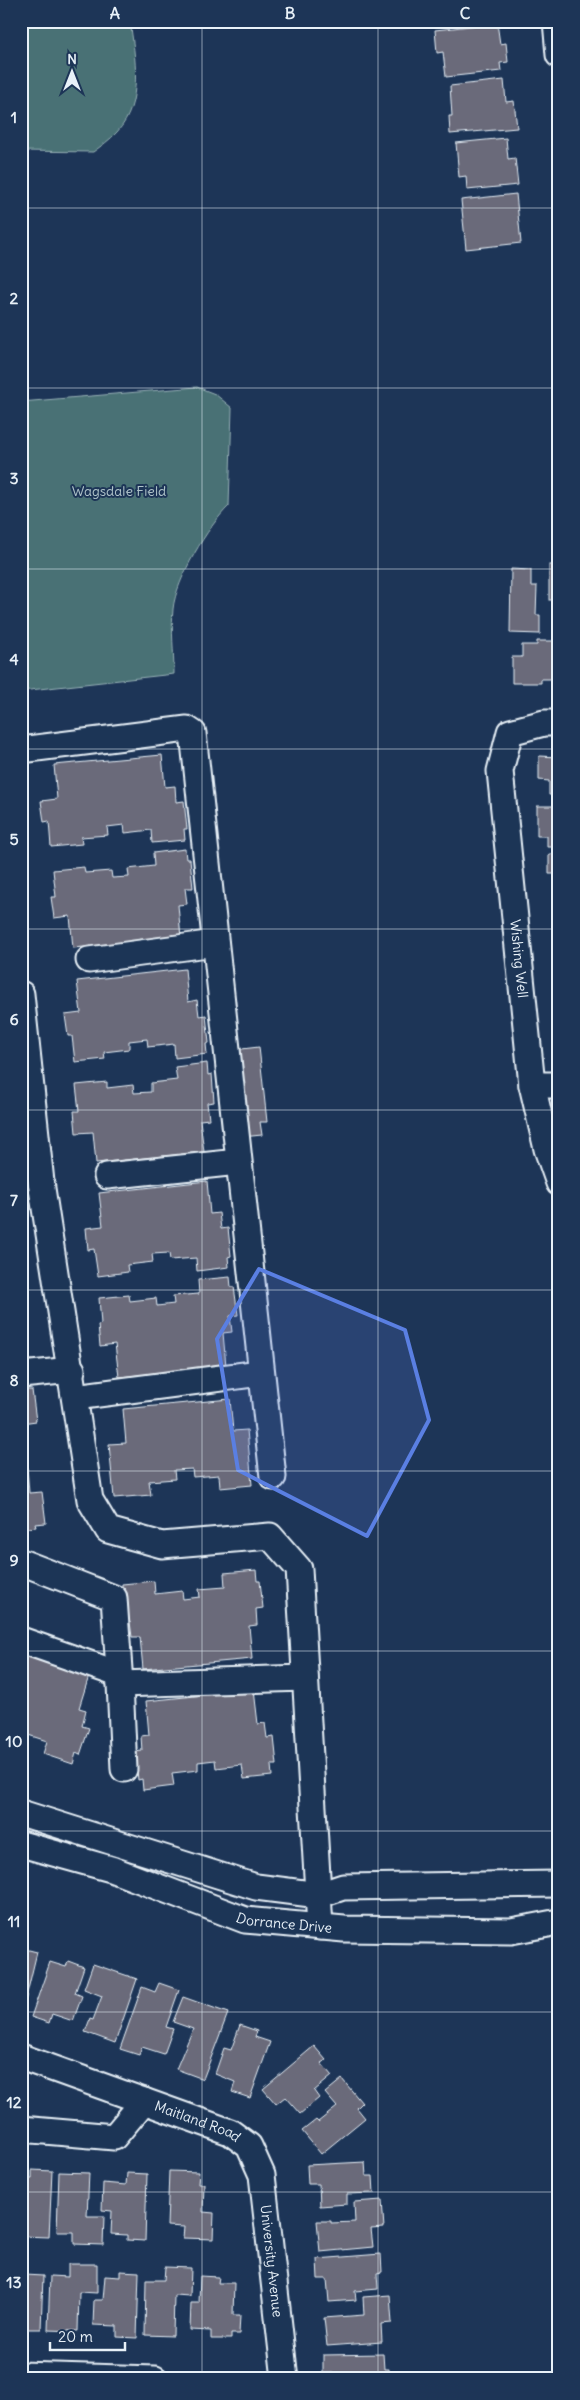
<svg xmlns="http://www.w3.org/2000/svg" width="580" height="2400" font-family="Delius,sans-serif">
<style>
.green{fill:#487175;stroke:#98b1b6}
.building{fill:#6a6a7a;stroke:#e8f1f8}
.lines{fill:none;stroke-linecap:round;stroke-linejoin:round}
.minor-casing{stroke:#e8f1f8;stroke-width:29}
.minor{stroke:#1d3557;stroke-width:25}
.marked{fill:#5a7fe2;fill-opacity:0.2;stroke:#5a7fe2;stroke-width:4;stroke-linejoin:round}
.grid{fill:none;stroke:#e8f1f8;stroke-width:1;stroke-opacity:0.55}
.labels{text-anchor:middle;stroke-width:4;stroke-linejoin:round;paint-order:stroke}
.park-label{font-size:14px;fill:#b0c4ca;stroke:#1d3557}
.street-label{font-size:14px;fill:#e8f1f8;stroke:#1d3557}
.neatline{fill:none;stroke:#e8f1f8;stroke-width:2}
.grid-label{font-size:16px;text-anchor:middle;font-weight:bold;fill:#e8f1f8}
</style>
<rect width="100%" height="100%" fill="#1d3557"/>
<filter id="ink" filterUnits="userSpaceOnUse"><feTurbulence type="fractalNoise" baseFrequency=".02" numOctaves="2"/><feDisplacementMap in="SourceGraphic" scale="10" xChannelSelector="R" yChannelSelector="G"/><feConvolveMatrix kernelMatrix="1 2 1 2 8 2 1 2 1" color-interpolation-filters="sRGB"/></filter>
<g filter="url(#ink)">
<g class="green">
<path d="M21,21h109c5,36 14,82 -13,111 -7,8 -16,14 -24,20l-72,-1z"/>
<path d="M197,387l18,7 17,14 -3,98c-21,20 -53,73 -56,103 -2,21 1,44 1,65l-153,17v-289z"/>
</g>
<g class="building">
<polygon points="497,23 500,44 506,43 508,62 500,63 501,71 446,77 443,52 437,53 435,30"/>
<polygon points="504,80 506,102 514,101 517,128 450,134 449,116 452,116 450,86"/>
<polygon points="506,138 508,159 515,158 518,185 467,190 466,176 459,177 456,143"/>
<polygon points="516,194 521,243 466,249 461,200"/>
<rect x="549" y="565" width="10" height="35"/>
<polygon points="511,569 531,570 531,586 537,586 536,615 540,615 540,634 510,633"/>
<polygon points="537,641 559,641 559,673 555,673 555,679 541,679 541,683 512,683 512,657 522,657 522,645 537,645"/>
<polygon points="162,755 165,787 175,786 176,802 184,801 187,829 184,829 185,840 152,843 151,830 125,833 124,825 107,827 108,835 81,837 82,844 51,847 49,821 44,822 41,801 57,799 54,765"/>
<polygon points="539,756 559,757 559,795 549,795 549,781 539,780"/>
<polygon points="537,806 559,806 559,847 547,847 547,836 537,836"/>
<polygon points="185,849 186,859 190,859 193,888 185,888 187,904 178,905 181,938 73,948 70,916 54,918 51,897 56,897 53,870 84,867 85,873 111,871 112,878 129,877 128,869 154,866 153,853"/>
<polygon points="549,854 559,854 559,888 558,874 549,874"/>
<rect x="554" y="951" width="5" height="30"/>
<polygon points="185,969 188,1002 197,1000 199,1016 206,1015 209,1043 206,1044 207,1054 175,1058 174,1044 148,1047 147,1039 129,1041 129,1049 104,1052 105,1059 75,1062 72,1036 68,1036 65,1015 81,1013 77,981"/>
<polygon points="259,1047 267,1122 260,1122 262,1135 242,1137 233,1050"/>
<polygon points="207,1063 208,1075 212,1074 214,1102 207,1103 209,1119 200,1120 204,1152 96,1163 93,1132 76,1133 74,1111 79,1111 76,1085 107,1082 107,1088 133,1085 134,1093 151,1092 151,1083 177,1080 175,1067"/>
<polygon points="207,1181 210,1214 219,1213 221,1229 228,1228 231,1256 228,1257 229,1267 197,1271 196,1258 170,1260 169,1253 152,1254 153,1262 127,1265 128,1272 98,1276 94,1249 88,1250 86,1228 103,1226 99,1193"/>
<polygon points="230,1277 231,1287 234,1287 238,1315 230,1316 232,1332 223,1333 226,1366 119,1377 115,1344 100,1346 98,1325 101,1324 99,1298 129,1295 130,1301 156,1298 157,1306 174,1304 173,1296 199,1294 198,1280"/>
<polygon points="21,1325 25,1325 28,1357 21,1358"/>
<polygon points="21,1390 32,1390 36,1421 22,1423 24,1450 21,1450"/>
<polygon points="230,1399 233,1431 247,1430 252,1485 220,1488 219,1475 193,1477 192,1469 174,1470 175,1479 149,1481 151,1495 114,1498 109,1444 126,1443 123,1409"/>
<polygon points="21,1467 27,1467 29,1493 42,1492 46,1523 35,1524 36,1527 21,1529"/>
<polygon points="256,1570 257,1581 260,1581 263,1608 256,1609 257,1625 249,1626 252,1659 143,1669 140,1637 132,1637 130,1622 122,1623 122,1584 154,1581 155,1594 182,1591 183,1599 200,1597 199,1589 225,1587 224,1573"/>
<polygon points="21,1654 89,1676 79,1708 86,1710 82,1726 89,1728 80,1755 76,1753 73,1764 43,1754 47,1741 22,1733 25,1724 21,1723"/>
<polygon points="254,1690 258,1724 265,1723 267,1738 274,1737 277,1765 271,1765 272,1776 244,1779 242,1765 216,1768 215,1760 198,1762 198,1770 172,1773 174,1786 143,1790 142,1779 138,1780 135,1752 142,1751 141,1736 149,1735 146,1701"/>
<polygon points="21,1948 37,1952 24,2006 21,2005"/>
<polygon points="68,1961 84,1967 75,1993 82,1996 73,2021 52,2014 49,2023 31,2017 50,1962 66,1967"/>
<polygon points="93,1964 137,1979 115,2043 85,2032 90,2019 93,2020 102,1996 84,1989"/>
<polygon points="159,1983 179,1990 166,2027 173,2029 164,2054 142,2047 139,2055 120,2049 142,1987 155,1992"/>
<polygon points="183,1997 228,2013 203,2079 176,2069 193,2029 173,2022"/>
<polygon points="240,2025 257,2031 255,2037 270,2042 250,2098 232,2092 235,2082 215,2074 224,2048 231,2050"/>
<polygon points="314,2046 326,2060 321,2063 332,2076 314,2091 319,2098 300,2114 285,2097 276,2104 263,2089"/>
<polygon points="342,2079 362,2103 357,2108 365,2118 321,2154 302,2131 316,2120 318,2122 337,2107 325,2093"/>
<polygon points="365,2162 366,2176 373,2176 374,2193 347,2194 347,2204 320,2206 319,2184 308,2184 307,2165"/>
<polygon points="32,2170 52,2171 49,2237 21,2236 21,2179 32,2179"/>
<polygon points="169,2171 199,2172 198,2184 204,2184 203,2212 214,2213 213,2239 183,2238 184,2227 167,2226"/>
<polygon points="59,2172 89,2173 87,2216 104,2216 103,2245 74,2244 74,2232 57,2232"/>
<polygon points="127,2173 147,2174 145,2241 127,2240 127,2235 111,2234 112,2211 102,2210 103,2183 126,2185"/>
<polygon points="382,2200 384,2228 371,2229 373,2247 320,2252 317,2221 331,2221 331,2223 355,2222 354,2202"/>
<polygon points="381,2254 382,2272 377,2273 378,2289 355,2291 356,2300 329,2302 327,2279 318,2279 317,2259"/>
<polygon points="21,2259 25,2259 24,2275 43,2276 41,2329 21,2329"/>
<polygon points="68,2264 97,2264 97,2293 79,2292 78,2331 48,2330 50,2276 68,2277"/>
<polygon points="165,2267 191,2268 190,2296 174,2295 173,2336 145,2335 146,2280 164,2280"/>
<polygon points="120,2271 139,2272 137,2338 117,2337 117,2326 93,2325 94,2300 103,2300 105,2276 120,2277"/>
<polygon points="200,2276 219,2277 218,2283 234,2283 233,2315 240,2315 239,2334 231,2334 231,2339 211,2339 211,2331 190,2330 191,2303 199,2303"/>
<polygon points="390,2295 392,2323 381,2324 382,2342 327,2346 324,2318 364,2315 363,2297"/>
<polygon points="383,2354 384,2369 389,2369 389,2379 333,2379 333,2373 323,2373 323,2355"/>
</g>
<g class="lines">
<defs>
<g id="minor">
<polyline points="556,21 559,55"/>
<path id="s1" d="M559,723h-15l-34,9 -10,39 32,314 15,64 12,34"/>
<polyline points="21,750 187,729 193,733 273,1477"/>
<polyline points="89,960 215,943"/>
<polyline points="21,994 41,1182 90,1500 108,1530 162,1545 270,1536 299,1569 320,1927"/>
<polyline points="532,1085 559,1085"/>
<polyline points="107,1176 238,1162"/>
<polyline points="21,1375 72,1370"/>
<polyline points="75,1397 260,1373"/>
<polyline points="21,1562 114,1598 120,1684 305,1678"/>
<polyline points="21,1640 118,1674"/>
<polyline points="120,1684 124,1769"/>
<polyline points="21,1813 256,1887 319,1895 343,1887 559,1884"/>
<path id="s2" d="M21,1844l90,25 134,51 99,9 167,2 48,-9"/>
<path id="s3" d="M21,2057l209,75 19,14 13,29 23,204"/>
<polyline points="21,2129 114,2137 144,2101"/>
<polyline points="21,2375 155,2379"/>
</g>
</defs>
<use href="#minor" class="minor-casing"/>
<use href="#minor" class="minor"/>
</g>
</g>
<path class="marked" d="M259,1269l146,61 24,90 -62,116 -129,-66 -21,-131z"/>
<path class="grid" d="M202,21v2358M378,21v2358M21,208h538M21,388h538M21,569h538M21,749h538M21,929h538M21,1110h538M21,1290h538M21,1471h538M21,1651h538M21,1831h538M21,2012h538M21,2192h538"/>
<g class="labels">
<g class="park-label">
<text x="119" y="496">Wagsdale Field</text>
</g>
<g class="street-label">
<text dy="5" stroke="none"><textPath href="#s1" startOffset="279">Wishing Well</textPath></text>
<text dy="5" stroke="none"><textPath href="#s2" startOffset="276">Dorrance Drive</textPath></text>
<text dy="5" stroke="none"><textPath href="#s3" startOffset="188">Maitland Road</textPath></text>
<text dy="5" stroke="none"><textPath href="#s3" startOffset="364">University Avenue</textPath></text>
</g>
</g>
<rect width="580" height="2400" fill="none" stroke="#1d3557" stroke-width="55"/>
<g transform="translate(72 72)" stroke="#1d3557" stroke-width="4" paint-order="stroke">
<path d="M0-4L9 19L0 12L-9 19Z" fill="#e8f1f8"/>
<text y="-8" font-size="14" font-weight="bold" text-anchor="middle" fill="#e8f1f8">N</text>
</g>
<path d="M50 2342v8h75v-8" fill="none" stroke="#e8f1f8" stroke-width="2.5"/>
<text x="58" y="2342" font-size="15" fill="#e8f1f8" stroke="#1d3557" stroke-width="4" paint-order="stroke">20 m</text>
<rect x="28" y="28" width="524" height="2344" class="neatline"/>
<g class="grid-label">
<text x="115" y="19">A</text>
<text x="290" y="19">B</text>
<text x="465" y="19">C</text>
<text x="14" y="123">1</text>
<text x="14" y="304">2</text>
<text x="14" y="484">3</text>
<text x="14" y="665">4</text>
<text x="14" y="845">5</text>
<text x="14" y="1025">6</text>
<text x="14" y="1206">7</text>
<text x="14" y="1386">8</text>
<text x="14" y="1566">9</text>
<text x="14" y="1747">10</text>
<text x="14" y="1927">11</text>
<text x="14" y="2108">12</text>
<text x="14" y="2288">13</text>
</g>
</svg>
